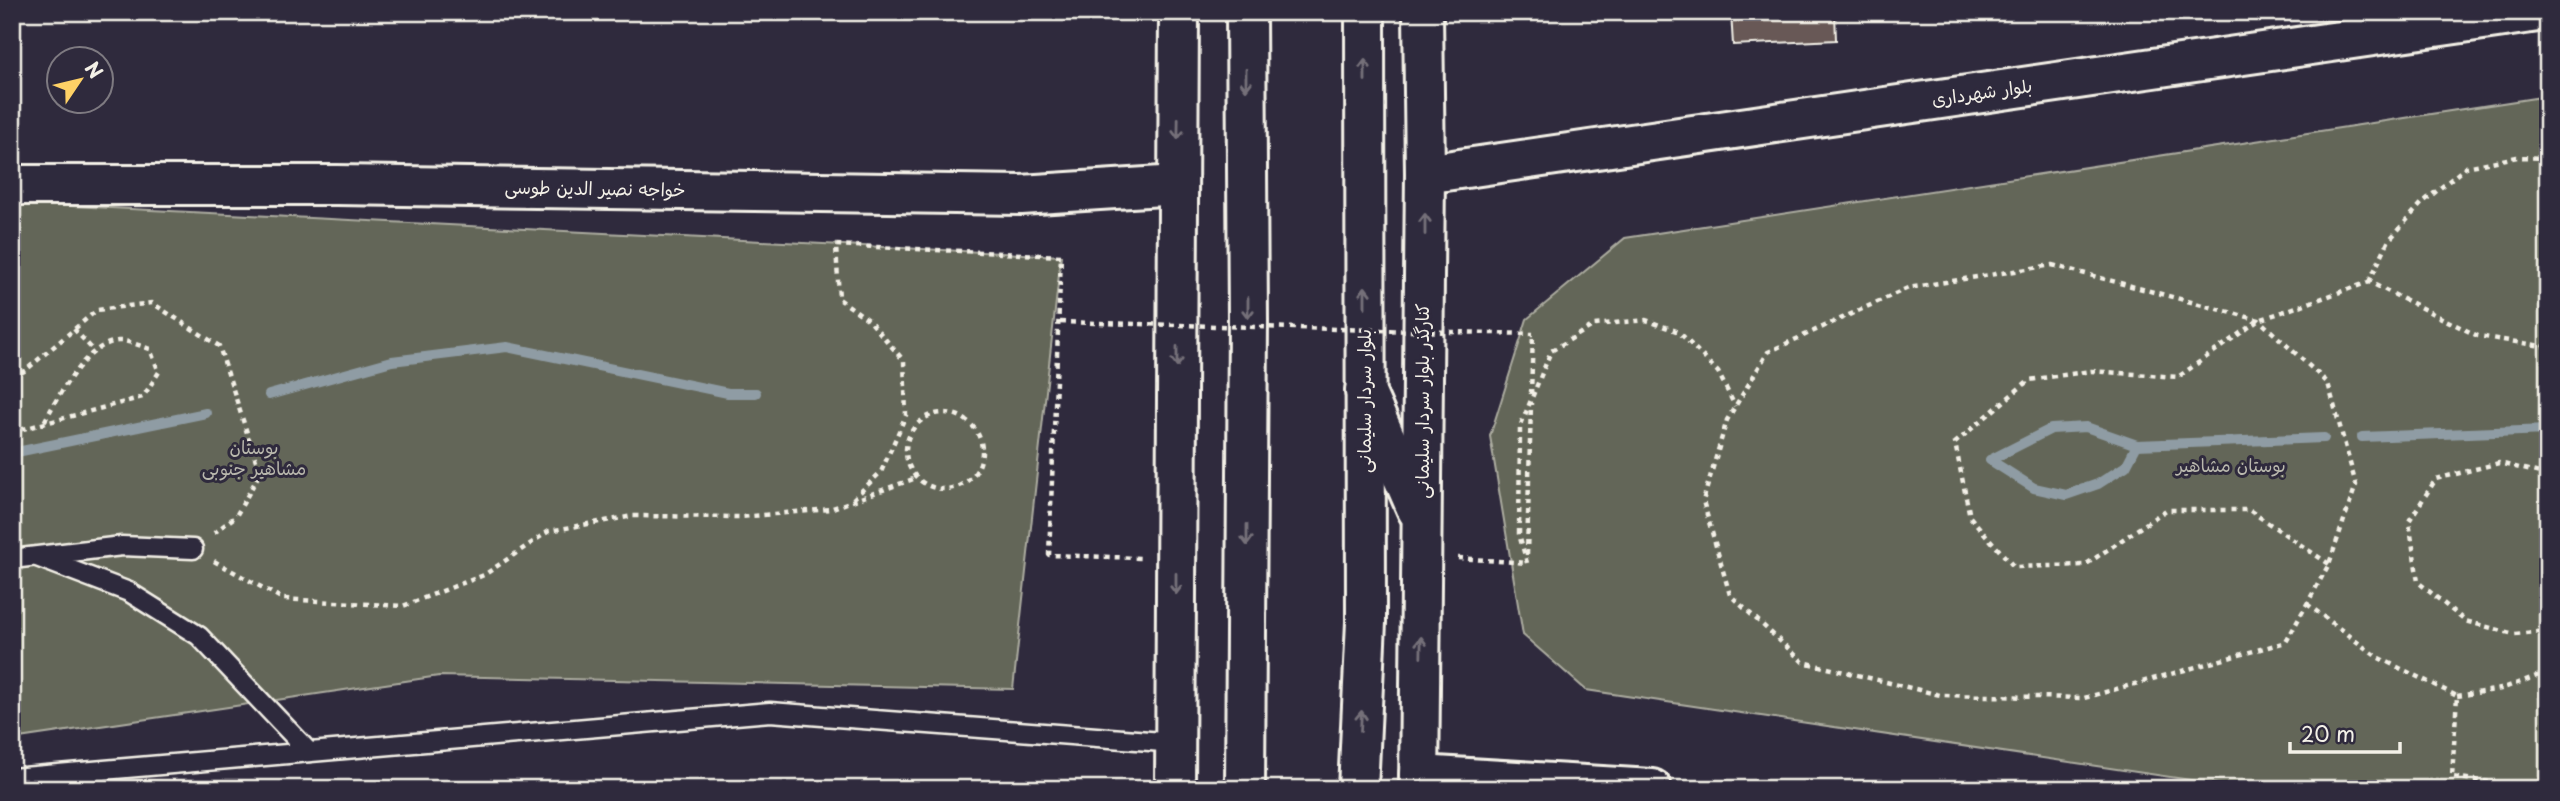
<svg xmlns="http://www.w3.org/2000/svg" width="2560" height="801" font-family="'Playpen Sans','Playpen Sans Arabic',sans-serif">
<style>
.green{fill:#636658;stroke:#acaca0;stroke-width:2}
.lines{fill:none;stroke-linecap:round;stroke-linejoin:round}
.stream{stroke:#8f9ca4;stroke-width:10}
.building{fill:#675956;stroke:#f4f1e8;stroke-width:2}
.service-casing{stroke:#f4f1e8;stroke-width:23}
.tertiary-casing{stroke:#f4f1e8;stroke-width:44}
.secondary-casing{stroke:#f4f1e8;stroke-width:44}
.path{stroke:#f4f1e8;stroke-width:4.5;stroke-dasharray:5 5;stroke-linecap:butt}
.service{stroke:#2f2a3d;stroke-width:18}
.tertiary{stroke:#2f2a3d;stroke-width:38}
.secondary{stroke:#2f2a3d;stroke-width:38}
.path-bridge{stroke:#f4f1e8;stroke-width:4.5;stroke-dasharray:5 5;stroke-linecap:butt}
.oneway{stroke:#747079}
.labels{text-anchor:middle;stroke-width:6;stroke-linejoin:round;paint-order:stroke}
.street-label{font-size:18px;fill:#f4f1e8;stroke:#2f2a3d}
.park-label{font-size:18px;fill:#bab9ae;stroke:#2f2a3d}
</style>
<rect width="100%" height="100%" fill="#2f2a3d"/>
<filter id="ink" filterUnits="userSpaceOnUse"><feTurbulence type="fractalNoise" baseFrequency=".0143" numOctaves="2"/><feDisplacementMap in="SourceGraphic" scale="14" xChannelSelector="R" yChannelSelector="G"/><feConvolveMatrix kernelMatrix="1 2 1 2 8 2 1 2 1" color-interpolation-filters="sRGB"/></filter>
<g filter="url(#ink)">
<g class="green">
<polygon points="2548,96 2548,789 2251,789 1586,690 1523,635 1490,436 1527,319 1625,238"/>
<polygon points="12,203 1061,256 1013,689 439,676 12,739"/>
</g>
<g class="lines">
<g class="stream">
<polyline points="269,395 392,361 507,347 728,393 756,393"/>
<polyline points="2362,437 2548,430"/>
<polyline points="12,453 206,413"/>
<polyline points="1990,460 2051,429 2086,427 2137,445 2324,438"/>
<polyline points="1990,460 2034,488 2066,495 2098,484 2126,466 2137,445"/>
</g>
</g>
<polygon class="building" points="1731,12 1835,12 1836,40 1733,45"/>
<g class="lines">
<defs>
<g id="service">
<polyline points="37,557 129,592 199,636 309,752"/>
<polyline points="12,559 122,546 193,549"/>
<polyline points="12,778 770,712 1176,743"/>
</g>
<g id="tertiary">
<polyline points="1425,174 2538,12"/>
<polyline points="12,185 337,185 1021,195 1178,185"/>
<polyline points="1365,391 1417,510"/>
<polyline points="1175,789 1179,12"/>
<polyline points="1419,789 1425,174 1423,12"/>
</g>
<g id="secondary">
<polyline points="1419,775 1652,789"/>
<polyline points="1245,789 1248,320 1246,12"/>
<polyline points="1358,789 1366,622 1365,12"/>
</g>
</defs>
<use href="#service" class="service-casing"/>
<use href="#tertiary" class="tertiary-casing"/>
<use href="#secondary" class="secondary-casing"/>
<g class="path">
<polygon points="2052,265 2259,320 2328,383 2356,485 2329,564 2286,642 2084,698 1940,695 1803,662 1730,595 1703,501 1727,420 1768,352 1908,288"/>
<polyline points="2369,282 2389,240 2422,203 2466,167 2517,157 2548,158"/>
<polyline points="74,329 94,351"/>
<polyline points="12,378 26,370 97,310 152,303 219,346 260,473 236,516 214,533"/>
<polyline points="1531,394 1533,334"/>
<circle cx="944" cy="451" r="38"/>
<path d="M12,432l131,-35 16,-25 -9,-23c-9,-3 -23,-9 -32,-8 -34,4 -60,56 -75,83"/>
<polyline points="2548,475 2499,463 2436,479 2409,521 2418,582 2465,621 2514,634 2548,631"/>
<polyline points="853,499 881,472 906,415 904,361 869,320 839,299 836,245 1061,256 1049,555 1140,558"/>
<polyline points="1527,555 1531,403"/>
<polyline points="1458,558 1527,563"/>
<polyline points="214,561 283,599 403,606 484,575 549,531 633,516 741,517 830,509 916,478"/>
<polyline points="1527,563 1519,534 1520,427 1551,351 1594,325 1646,320 1679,332 1718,372 1735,406"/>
<polyline points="2329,564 2249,510 2166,510 2085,565 2014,567 1970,517 1955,443 2029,380 2091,371 2178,377 2259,320 2369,282 2478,336 2548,347"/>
<polyline points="2307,604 2377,657 2457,696 2452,777 2542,789"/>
<polyline points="2457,696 2501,689 2548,672"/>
</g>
<use href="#service" class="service"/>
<use href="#tertiary" class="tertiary"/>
<use href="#secondary" class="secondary"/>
<polyline class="path-bridge" points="1060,322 1533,334"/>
</g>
<defs><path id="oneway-shaft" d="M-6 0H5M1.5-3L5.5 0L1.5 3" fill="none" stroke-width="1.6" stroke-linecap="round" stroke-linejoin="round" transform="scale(1.75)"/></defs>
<g class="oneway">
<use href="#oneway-shaft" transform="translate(1365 70) rotate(-90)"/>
<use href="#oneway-shaft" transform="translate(1246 80) rotate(90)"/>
<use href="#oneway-shaft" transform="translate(1178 129) rotate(91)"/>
<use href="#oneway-shaft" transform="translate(1425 224) rotate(-90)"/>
<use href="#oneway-shaft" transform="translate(1365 297) rotate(-90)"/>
<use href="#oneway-shaft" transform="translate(1248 308) rotate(90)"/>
<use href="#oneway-shaft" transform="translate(1177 357) rotate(90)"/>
<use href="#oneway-shaft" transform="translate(1247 535) rotate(90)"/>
<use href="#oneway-shaft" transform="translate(1176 584) rotate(90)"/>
<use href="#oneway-shaft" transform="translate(1421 647) rotate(-89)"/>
<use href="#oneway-shaft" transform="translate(1361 721) rotate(-87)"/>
</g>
</g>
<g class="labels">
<g class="street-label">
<text transform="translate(1982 93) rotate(-8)" y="6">بلوار شهرداری</text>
<text transform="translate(595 189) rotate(1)" y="6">خواجه نصیر الدین طوسی</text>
<text transform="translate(1365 401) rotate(-90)" y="6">بلوار سردار سلیمانی</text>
<text transform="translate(1423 401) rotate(-90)" y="6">کنارگذر بلوار سردار سلیمانی</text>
</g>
<g class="park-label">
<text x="254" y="454">بوستان<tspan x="254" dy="21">مشاهیر جنوبی</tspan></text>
<text x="2231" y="472">بوستان مشاهیر</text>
</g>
</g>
<rect width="2560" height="801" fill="none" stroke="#2f2a3d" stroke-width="42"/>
<rect x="21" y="21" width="2518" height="759" fill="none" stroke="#f4f1e8" stroke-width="2.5" filter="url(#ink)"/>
<g transform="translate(80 80) rotate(55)"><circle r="33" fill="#2f2a3d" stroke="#7e7a81" stroke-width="2"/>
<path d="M0-5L12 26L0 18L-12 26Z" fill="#ffd166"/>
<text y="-10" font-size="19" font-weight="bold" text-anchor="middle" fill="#f4f1e8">N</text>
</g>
<path d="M2290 742v10h110v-10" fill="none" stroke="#f4f1e8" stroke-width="3.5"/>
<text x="2301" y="742" font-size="21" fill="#f4f1e8" stroke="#2f2a3d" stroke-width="5" paint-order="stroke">20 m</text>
</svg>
